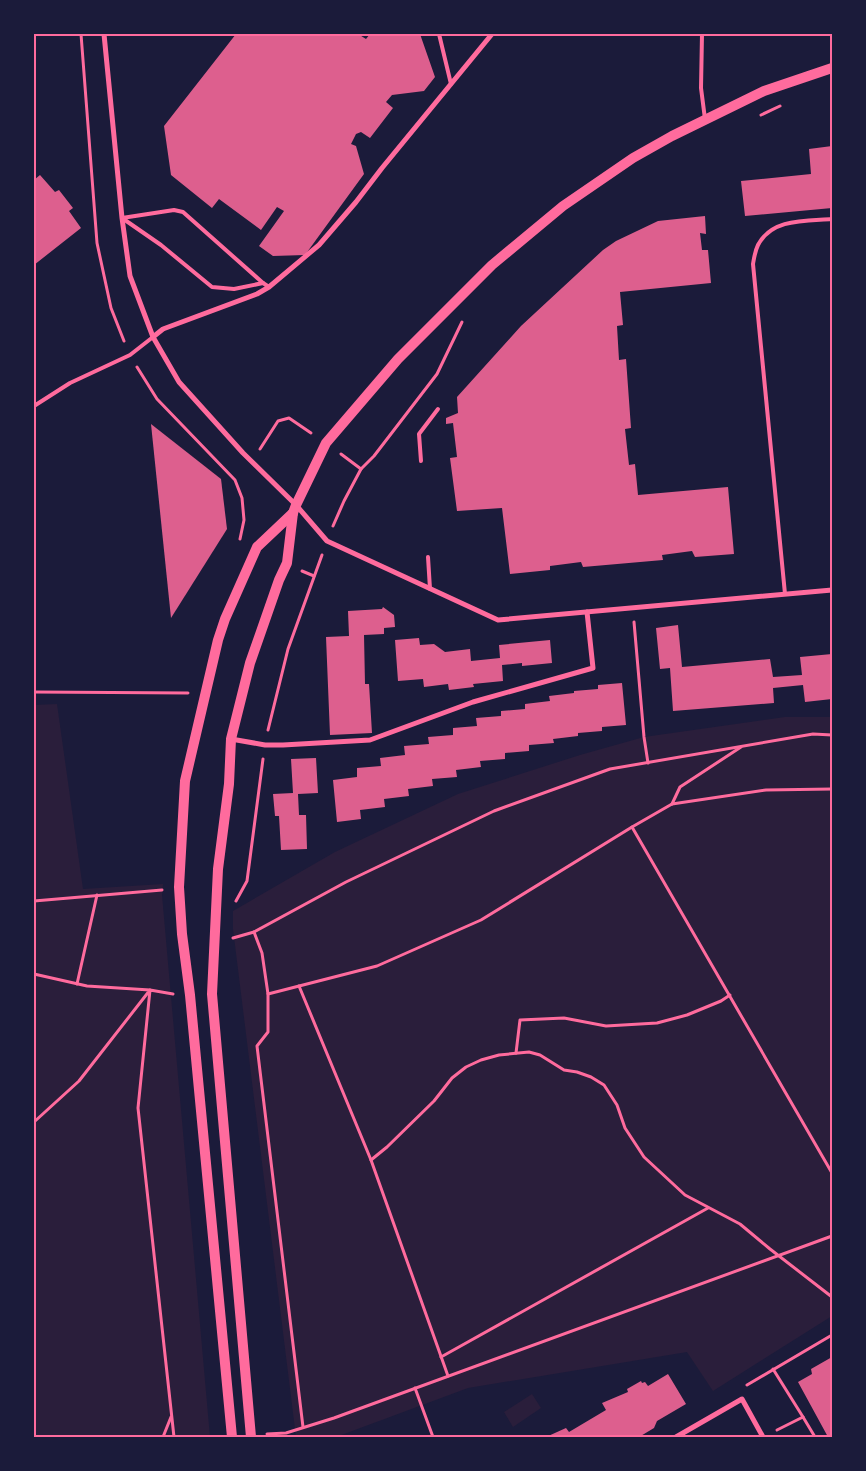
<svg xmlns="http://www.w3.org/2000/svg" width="866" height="1471" font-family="Rubik,sans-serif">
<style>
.green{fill:#2a1e3b}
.building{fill:#dd5f8e}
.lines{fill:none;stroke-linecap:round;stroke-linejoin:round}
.path{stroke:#ff6b9d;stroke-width:3}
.service{stroke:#ff6b9d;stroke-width:4}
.minor{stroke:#ff6b9d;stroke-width:5}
.secondary{stroke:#ff6b9d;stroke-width:10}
.neatline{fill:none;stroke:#ff6b9d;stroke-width:2}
</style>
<rect width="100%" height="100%" fill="#1b1b3a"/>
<g class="green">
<polygon points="57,704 83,889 163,884 162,895 210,1437 34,1437 34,705"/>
<polygon points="785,717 832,717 832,1316 713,1391 687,1352 468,1388 336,1437 296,1437 233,929 233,911 335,852 458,794 580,755 644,737"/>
<polygon points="532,1394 541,1408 513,1427 504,1412"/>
</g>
<g class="building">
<polygon points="236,34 358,34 366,39 370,34 420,34 435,77 424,91 392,95 386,102 393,108 370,138 361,132 356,134 351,144 356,146 364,174 305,255 273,256 259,246 284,211 277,207 261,230 219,199 212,208 171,175 164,126"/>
<polygon points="832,146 832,208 745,216 741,181 811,174 809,149"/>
<polygon points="40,175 55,192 59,190 73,208 69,211 81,228 34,265 34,180"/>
<polygon points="705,216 706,234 700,233 702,250 708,250 711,283 620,292 623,325 617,326 619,360 626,359 631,428 625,429 629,465 635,464 638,495 728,487 734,554 695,557 692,551 662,555 663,560 583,567 581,562 550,566 550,570 510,574 502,508 457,511 450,458 457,457 453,423 446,424 446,418 458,413 457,397 521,326 603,250 616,241 658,221"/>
<polygon points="151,424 221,479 227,529 171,618"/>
<polygon points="383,607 394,615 395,627 384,628 384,634 364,635 365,684 369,684 372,733 330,735 326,637 349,636 348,611 382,609"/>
<polygon points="678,625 682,667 770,659 773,677 802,675 800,657 832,654 832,699 805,702 803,685 773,688 774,703 673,711 670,668 660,669 656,628"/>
<polygon points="419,638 420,645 434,644 445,652 470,649 471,661 500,658 499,645 550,640 552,663 522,666 522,663 502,665 503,681 473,684 474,687 449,690 448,684 424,687 423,679 398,681 395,640"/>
<polygon points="622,683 626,725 602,727 602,731 578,733 578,736 553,739 554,743 529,745 529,751 505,753 505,759 480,761 481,767 456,770 457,777 432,779 433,786 408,789 409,796 384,799 385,807 360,810 361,819 337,822 333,780 357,777 357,768 381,766 380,758 405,755 404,746 429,744 428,737 453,735 453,728 477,726 476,718 501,716 501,711 525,709 525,704 550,701 549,696 574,693 574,691 598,689 598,685"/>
<polygon points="316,758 318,793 298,794 299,815 306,815 307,849 281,850 279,816 275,816 273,794 293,793 291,759"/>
<polygon points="832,1357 832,1437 828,1437 798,1382 812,1374 811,1369"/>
<polygon points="668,1374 686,1404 657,1421 654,1428 639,1437 546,1437 566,1428 569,1432 606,1410 602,1403 628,1392 627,1389 641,1381 642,1383 645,1382 648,1386"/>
</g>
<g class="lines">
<g class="path">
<polyline points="81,34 97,243 111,308 124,341"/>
<polyline points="761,115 780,106"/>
<polyline points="137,367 157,399 235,480 242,498 244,520 240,539"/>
<polyline points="260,449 278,421 289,418 311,433"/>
<polyline points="361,469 374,456 437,374 462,322"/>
<polyline points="333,526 344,501 361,469 341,454"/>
<polyline points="302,571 314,576"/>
<polyline points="634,622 644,737 648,763"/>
<polyline points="34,692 188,693"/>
<polyline points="268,730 288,649 322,555"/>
<polyline points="672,804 680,787 741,747"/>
<polyline points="632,827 832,1173"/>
<polyline points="34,901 162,890"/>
<polyline points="236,901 247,881 263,759"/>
<polyline points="254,932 262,953 268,994 268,1032 257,1046 303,1427"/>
<polyline points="233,938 254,932 346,882 494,811 610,769 813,734 832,735"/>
<polyline points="34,974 87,986 150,990 79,1081 34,1122"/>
<polyline points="77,984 97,895"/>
<polyline points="299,986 371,1160 448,1376"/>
<polyline points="173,994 150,990 138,1108 174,1437"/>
<polyline points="268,994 377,966 481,920 632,827 672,804 766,790 832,789"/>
<polyline points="516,1053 520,1020 564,1018 606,1026 657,1023 687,1015 721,1001 730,995"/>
<polyline points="371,1160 387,1147 434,1101 452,1078 466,1067 481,1060 499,1055 529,1052 540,1055 564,1070 577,1072 591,1077 604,1085 617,1105 625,1128 644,1157 685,1195 740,1224 770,1249 832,1297"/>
<polyline points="441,1357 708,1208"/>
<polyline points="773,1369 803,1417"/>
<polyline points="747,1385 832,1335"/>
<polyline points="415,1388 433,1437"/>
<polyline points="777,1430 803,1417 815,1437"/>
<polyline points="267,1434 286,1433 334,1418 832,1236"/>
<polyline points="163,1437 171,1417"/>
</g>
<g class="service">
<polyline points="439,34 451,84"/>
<polyline points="702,34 701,88 705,119"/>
<polyline points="122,218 174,210 183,212 263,283 269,287"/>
<polyline points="122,218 161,245 212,287 234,289 263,283"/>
<polyline points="34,406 70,383 130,355 153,337"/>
<polyline points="421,461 419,434 438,409"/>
<polyline points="428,557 430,589"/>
<path d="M785,594l-32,-330c1,-6 2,-13 5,-19 14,-27 48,-24 74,-26"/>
</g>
<g class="minor">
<polyline points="104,34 122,218 130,276 153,337 179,382 243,453 296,505 327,541 498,620 832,590"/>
<polyline points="153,337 163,329 257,294 269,287 319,245 356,202 382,168 492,34"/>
<polyline points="231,739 265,745 283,745 370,740 473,702 593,668 587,612"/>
<polyline points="676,1437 742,1399 763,1437"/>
</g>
<g class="secondary">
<polyline points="232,1437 190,995 182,934 179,887 185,781 218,640 225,619 257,547 293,513"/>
<polyline points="251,1437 212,994 218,869 229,784 231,739 250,663 279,580 287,563 293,513 296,505 326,443 398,359 492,265 563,206 633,158 672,136 764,91 832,68"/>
</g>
</g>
<rect width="866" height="1471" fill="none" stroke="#1b1b3a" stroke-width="70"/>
<rect x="35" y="35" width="796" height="1401" class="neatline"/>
</svg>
